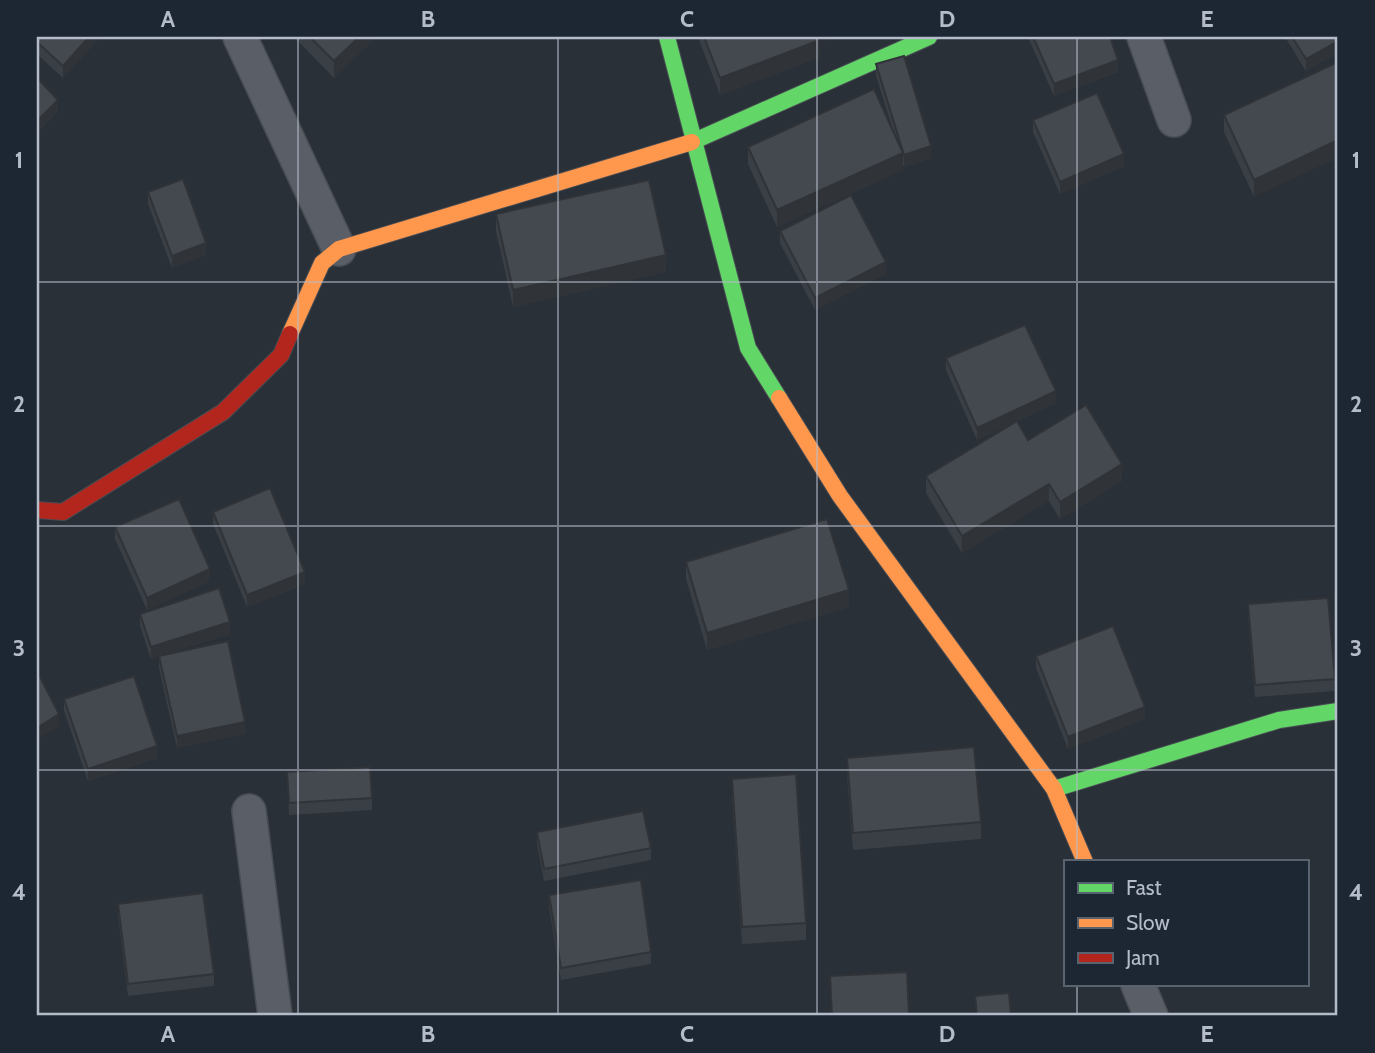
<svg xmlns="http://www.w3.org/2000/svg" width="1375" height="1053" font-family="Cabin,sans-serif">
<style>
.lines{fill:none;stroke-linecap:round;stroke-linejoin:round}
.street-casing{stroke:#484c53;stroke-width:36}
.fast-casing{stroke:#484c53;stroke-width:18}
.slow-casing{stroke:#484c53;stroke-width:18}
.jam-casing{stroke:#484c53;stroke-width:18}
.street{stroke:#5a5e66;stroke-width:33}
.fast{stroke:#63d668;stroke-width:16}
.slow{stroke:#ff974d;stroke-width:16}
.jam{stroke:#b3261e;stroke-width:16}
.wall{fill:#3a3f45}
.shaded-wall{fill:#303338}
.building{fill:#444950;stroke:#303338;stroke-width:2}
.grid{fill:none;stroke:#b4bcc9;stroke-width:2;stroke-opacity:0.55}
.neatline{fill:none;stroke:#b4bcc9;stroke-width:2.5}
.grid-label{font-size:23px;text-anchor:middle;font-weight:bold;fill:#b4bcc9}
</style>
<rect width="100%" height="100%" fill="#2a3038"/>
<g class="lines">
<defs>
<g id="street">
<polyline points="240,37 339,249"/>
<polyline points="1144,37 1174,120"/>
<polyline points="249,811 275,1016"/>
<polyline points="1138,985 1151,1016"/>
</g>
<g id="fast">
<polyline points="667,37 748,348 779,398"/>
<polyline points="692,142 929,37"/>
<polyline points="1054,789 1279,720 1338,711"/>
</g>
<g id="slow">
<polyline points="290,334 322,263 339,249 692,142"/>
<polyline points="779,398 840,496 1054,789 1085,862"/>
</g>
<polyline id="jam" points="37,510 63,512 223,412 281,355 290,334"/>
</defs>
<use href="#street" class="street-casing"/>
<use href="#fast" class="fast-casing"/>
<use href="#slow" class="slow-casing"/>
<use href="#jam" class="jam-casing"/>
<use href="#street" class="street"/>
<use href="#fast" class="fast"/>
<use href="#slow" class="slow"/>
<use href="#jam" class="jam"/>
</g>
<g class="wall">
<polygon points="37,37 100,37 63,78 37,54"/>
<polygon points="294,37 376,37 334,78"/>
<polygon points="698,37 819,37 820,57 720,95"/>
<polygon points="1028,37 1110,37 1118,72 1054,96"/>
<polygon points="1285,37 1338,37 1338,53 1306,71"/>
<polygon points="1338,62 1254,197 1224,132 1224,115"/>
<polygon points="876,64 931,158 904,167 903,166 903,170 777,227 748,164 748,147 892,127 876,76"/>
<polygon points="1033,120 1124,166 1060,194 1033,132"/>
<polygon points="148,192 206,255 172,268 148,204"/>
<polygon points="496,214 666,272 513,307 496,231"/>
<polygon points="780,231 886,274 815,310 780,243"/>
<polygon points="946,358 1056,403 977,440 946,370"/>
<polygon points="1028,440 1122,481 1060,519 1049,501 962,553 926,493 926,476"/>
<polygon points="213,512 305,584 247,607 213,524"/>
<polygon points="115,527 210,581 147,610 115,539"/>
<polygon points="686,562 849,607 707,650 686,579"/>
<polygon points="1248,604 1335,679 1335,691 1255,697 1248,616"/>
<polygon points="140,614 230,634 163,655 245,734 177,748 159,668 159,656 151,659 140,626"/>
<polygon points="1036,656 1145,719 1068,749 1036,668"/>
<polygon points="64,699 157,758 88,781 64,711"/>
<polygon points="847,758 981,822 981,839 853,850 847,775"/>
<polygon points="287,772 372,798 372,810 289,815"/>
<polygon points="732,779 806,923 806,940 742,944 732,797"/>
<polygon points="537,832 651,848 651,860 544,881 537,844"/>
<polygon points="549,895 651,952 651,964 561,980 549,907"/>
<polygon points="118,904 214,974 214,986 128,996 118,916"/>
</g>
<g class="shaded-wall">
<polygon points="89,37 100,37 63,78 63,66"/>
<polygon points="359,37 376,37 334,78 334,61"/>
<polygon points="823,37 839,37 823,42"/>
<polygon points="820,40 820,57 720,95 720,78"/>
<polygon points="1338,41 1338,53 1306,71 1306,59"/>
<polygon points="1118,60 1118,72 1054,96 1054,84"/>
<polygon points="58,100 58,112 37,133 37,121"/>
<polygon points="1338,140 1338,158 1254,197 1254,180"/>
<polygon points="931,146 931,158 904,167 904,155"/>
<polygon points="903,153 903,170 777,227 777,210"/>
<polygon points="1124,154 1124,166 1060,194 1060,182"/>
<polygon points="206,243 206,255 172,268 172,256"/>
<polygon points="666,255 666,272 513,307 513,290"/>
<polygon points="39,258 39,270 37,272 37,260"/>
<polygon points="886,262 886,274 815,310 815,298"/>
<polygon points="1056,391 1056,403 977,440 977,428"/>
<polygon points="1122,464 1122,481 1060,519 1060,502"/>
<polygon points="1049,484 1049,501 962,553 962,536"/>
<polygon points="210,569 210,581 147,610 147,598"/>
<polygon points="305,572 305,584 247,607 247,595"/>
<polygon points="849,590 849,607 707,650 707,633"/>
<polygon points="230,622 230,634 151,659 151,647"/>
<polygon points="1145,707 1145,719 1068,749 1068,737"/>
<polygon points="59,714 59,726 37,740 37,728"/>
<polygon points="245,722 245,734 177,748 177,736"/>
<polygon points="157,746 157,758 88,781 88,769"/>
</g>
<g class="building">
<polygon points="37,37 89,37 63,66 37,42"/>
<polygon points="310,37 359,37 334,61"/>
<polygon points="704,37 819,37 820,40 720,78"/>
<polygon points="1033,37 1110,37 1118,60 1054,84"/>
<polygon points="1292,37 1338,37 1338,41 1306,59"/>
<polygon points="904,56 931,146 904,155 876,64"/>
<polygon points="1338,62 1338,140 1254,180 1224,115"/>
<polygon points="37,78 58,100 37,121"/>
<polygon points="874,89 903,153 777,210 748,147"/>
<polygon points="1097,93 1124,154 1060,182 1033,120"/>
<polygon points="183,179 206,243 172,256 148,192"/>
<polygon points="649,180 666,255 513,290 496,214"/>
<polygon points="851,195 886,262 815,298 780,231"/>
<polygon points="1025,325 1056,391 977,428 946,358"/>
<polygon points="1086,405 1122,464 1060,502 1049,484 962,536 926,476 1017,421 1028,440"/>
<polygon points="270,488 305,572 247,595 213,512"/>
<polygon points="179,499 210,569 147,598 115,527"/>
<polygon points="827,519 849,590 707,633 686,562"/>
<polygon points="219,588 230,622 151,647 140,614"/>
<polygon points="1328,598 1335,679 1255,685 1248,604"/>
<polygon points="1113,626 1145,707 1068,737 1036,656"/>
<polygon points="228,641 245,722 177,736 159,656"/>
<polygon points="37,671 59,714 37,728"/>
<polygon points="134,676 157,746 88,769 64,699"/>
<polygon points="974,747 981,822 853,833 847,758"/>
<polygon points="370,767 372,798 289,803 287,772"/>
<polygon points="796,774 806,923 742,927 732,779"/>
<polygon points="643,811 651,848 544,869 537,832"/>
<polygon points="641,880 651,952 561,968 549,895"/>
<polygon points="203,893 214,974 128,984 118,904"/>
<polygon points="907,972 909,1016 832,1016 830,976"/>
<polygon points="1009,993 1011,1016 977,1016 975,996"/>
</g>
<path class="grid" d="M298,37v979M558,37v979M817,37v979M1077,37v825M37,282h1301M37,526h1301M37,770h1301M1077,985v31"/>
<rect width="1375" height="1053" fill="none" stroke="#1d2633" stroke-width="77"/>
<rect x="1064" y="860" width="245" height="126" fill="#1d2633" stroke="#59626f" stroke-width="2"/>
<rect x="1078" y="883" width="35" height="10" fill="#63d668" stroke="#59626f" stroke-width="2"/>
<text x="1126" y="895" font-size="21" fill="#b4bcc9">Fast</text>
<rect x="1078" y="918" width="35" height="10" fill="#ff974d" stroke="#59626f" stroke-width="2"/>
<text x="1126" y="930" font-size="21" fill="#b4bcc9">Slow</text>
<rect x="1078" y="953" width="35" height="10" fill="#b3261e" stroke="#59626f" stroke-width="2"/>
<text x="1126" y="965" font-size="21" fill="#b4bcc9">Jam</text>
<rect x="38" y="38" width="1298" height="976" class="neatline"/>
<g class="grid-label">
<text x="168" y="27">A</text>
<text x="428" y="27">B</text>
<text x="687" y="27">C</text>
<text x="947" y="27">D</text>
<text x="1207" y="27">E</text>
<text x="19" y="168">1</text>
<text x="1356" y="168">1</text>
<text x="19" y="412">2</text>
<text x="1356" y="412">2</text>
<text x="19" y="656">3</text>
<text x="1356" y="656">3</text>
<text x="19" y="900">4</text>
<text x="1356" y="900">4</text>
<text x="168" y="1042">A</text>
<text x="428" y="1042">B</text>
<text x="687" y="1042">C</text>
<text x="947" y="1042">D</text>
<text x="1207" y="1042">E</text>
</g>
</svg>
